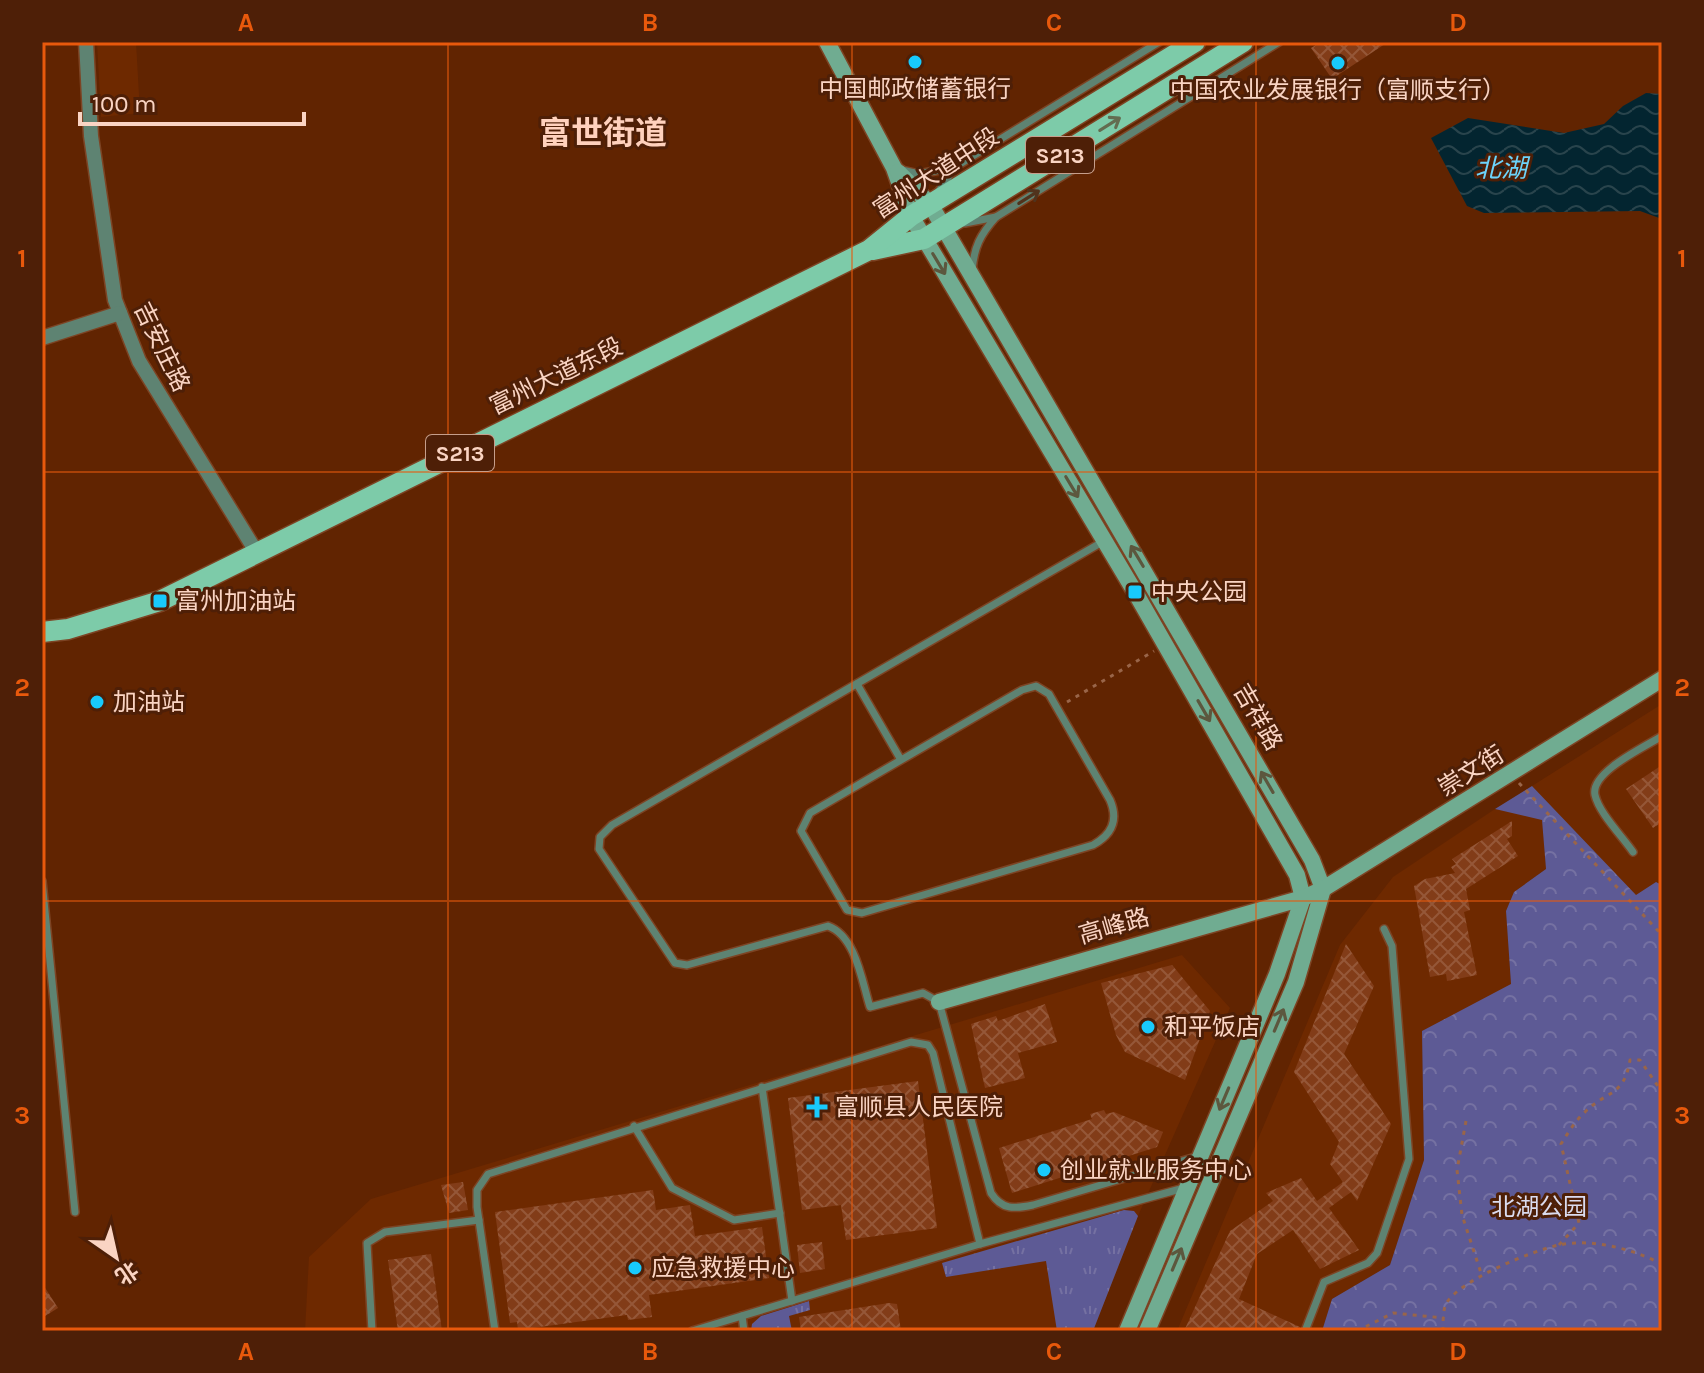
<svg xmlns="http://www.w3.org/2000/svg" width="1704" height="1373" font-family="Karla,'Noto Sans SC',sans-serif">
<style>
.built{fill:#6e2900}
.grass{fill:url(#grass-tufts)}
.park{fill:url(#park-crowns)}
.water{fill:url(#water-waves)}
.building{fill:url(#building-cross-hatch)}
.lines{fill:none;stroke-linecap:round;stroke-linejoin:round}
.lane-casing{stroke:#7d4424;stroke-width:10}
.street-casing{stroke:#7d4424;stroke-width:17}
.secondary-casing{stroke:#7d4424;stroke-width:19}
.primary-casing{stroke:#7d4424;stroke-width:23}
.path{stroke:#996549;stroke-width:3;stroke-dasharray:4 6;stroke-linecap:butt}
.lane{stroke:#5e8372;stroke-width:7}
.street{stroke:#5e8372;stroke-width:14}
.secondary{stroke:#70ac91;stroke-width:16}
.primary{stroke:#7dcba9;stroke-width:20}
.oneway{stroke:#636c50}
.oneway2{stroke:#51331c}
.oneway3{stroke:#5c573e}
.grid{fill:none;stroke:#e8590c;stroke-width:2;stroke-opacity:0.55}
.poi-dot{fill:#18cafc;stroke:#4e1f07;stroke-width:3}
.labels{text-anchor:middle;stroke-width:6;stroke-linejoin:round;paint-order:stroke}
.shield{fill:#4e1f07;stroke:#c69e8b;stroke-width:2}
.shield-label{font-size:22px;font-weight:bold;fill:#fad4c3}
.poi-label{font-size:24px;fill:#fad4c3;stroke:#4e1f07;text-anchor:start}
.street-label{font-size:24px;fill:#fad4c3;stroke:#4e1f07}
.park-label{font-size:24px;fill:#dadbef;stroke:#4e1f07}
.water-label{font-size:26px;font-style:italic;fill:#6cd4fb;stroke:#4e1f07}
.district-label{font-size:32px;font-weight:bold;fill:#ffd1bd;stroke:#4e1f07}
.neatline{fill:none;stroke:#e8590c;stroke-width:3}
.grid-label{font-size:26px;text-anchor:middle;font-weight:bold;fill:#e8590c}
</style>
<defs>
<pattern id="grass-tufts" width="24" height="20" patternUnits="userSpaceOnUse" patternTransform="scale(2)"><rect width="24" height="20" fill="#5d5a95"/><path d="M3 7l-1-3M5 7V3M7 7l1-3M15 17l-1-3M17 17v-4M19 17l1-3" fill="none" stroke="#7571a2"/></pattern>
<pattern id="park-crowns" width="20" height="18" patternUnits="userSpaceOnUse" patternTransform="scale(2)"><rect width="20" height="18" fill="#5d5a95"/><path d="M2 6a3 3 0 1 1 6 0M12 15a3 3 0 1 1 6 0" fill="none" stroke="#7571a2"/></pattern>
<pattern id="water-waves" width="16" height="10" patternUnits="userSpaceOnUse" patternTransform="scale(2)"><rect width="16" height="10" fill="#032530"/><path d="M0 5q4-4 8 0t8 0" fill="none" stroke="#29444c"/></pattern>
<pattern id="building-cross-hatch" width="8" height="8" patternUnits="userSpaceOnUse" patternTransform="scale(2)"><rect width="8" height="8" fill="#823c18"/><path d="M0 0l8 8M0 8l8-8" fill="none" stroke="#955738"/></pattern>
</defs>
<rect width="100%" height="100%" fill="#612401"/>
<g class="built">
<polygon points="97,42 136,42 140,113 101,117"/>
<polygon points="1662,704 1662,885 1656,882 1636,896 1532,786"/>
<polygon points="1495,809 1542,819 1546,869 1514,892 1506,911 1511,985 1422,1031 1424,1160 1390,1265 1332,1299 1322,1331 1177,1331 1340,945 1393,877"/>
<polygon points="1182,955 1230,1008 1138,1216 1093,1331 305,1331 309,1257 371,1199"/>
</g>
<g class="grass">
<polygon points="1124,1210 1134,1211 1138,1216 1093,1331 1057,1331 1046,1261 946,1277 942,1263"/>
<polygon points="809,1301 810,1310 789,1316 792,1331 751,1331 752,1324 761,1316"/>
</g>
<polygon class="park" points="1532,786 1636,895 1656,882 1662,885 1662,1331 1322,1331 1332,1299 1390,1265 1424,1160 1422,1031 1511,984 1506,911 1514,892 1546,869 1542,820 1495,809"/>
<polygon class="water" points="1646,93 1662,94 1662,219 1640,211 1484,213 1467,206 1431,138 1468,118 1564,133 1604,124 1623,106"/>
<g class="building">
<polygon points="1321,42 1388,42 1332,79 1311,48"/>
<polygon points="1662,765 1662,822 1653,828 1626,789"/>
<polygon points="1512,821 1512,836 1507,839 1518,856 1466,889 1470,910 1464,912 1477,975 1447,981 1446,974 1430,977 1414,886 1425,879 1455,873 1451,867 1456,864 1452,859"/>
<polygon points="1346,944 1374,986 1344,1054 1391,1124 1357,1201 1351,1192 1329,1208 1359,1250 1320,1269 1293,1230 1257,1254 1239,1299 1300,1327 1299,1331 1184,1331 1230,1231 1273,1201 1266,1193 1301,1178 1317,1201 1343,1182 1330,1164 1339,1142 1294,1072"/>
<polygon points="1172,965 1210,1011 1185,1080 1125,1052 1116,1035 1101,983"/>
<polygon points="1045,1004 1057,1042 1018,1053 1025,1078 985,1088 971,1024 996,1016 998,1021"/>
<polygon points="918,1081 937,1228 846,1240 841,1205 802,1210 788,1098"/>
<polygon points="1104,1110 1106,1114 1114,1112 1163,1132 1157,1147 1012,1193 999,1148 1092,1119 1090,1114"/>
<polygon points="463,1182 468,1210 449,1213 441,1185"/>
<polygon points="653,1190 656,1210 690,1205 695,1236 762,1227 769,1278 649,1295 652,1317 628,1320 627,1315 518,1330 517,1322 510,1323 495,1212"/>
<polygon points="822,1242 825,1269 800,1273 797,1245"/>
<polygon points="431,1254 442,1331 398,1331 388,1260"/>
<polygon points="42,1283 58,1308 42,1318"/>
<polygon points="889,1303 897,1304 901,1331 801,1331 799,1317"/>
</g>
<g class="lines">
<defs>
<g id="lane">
<polyline points="902,170 919,174 955,167 1159,42"/>
<polyline points="939,191 955,167"/>
<polyline points="965,223 996,217"/>
<path d="M972,271c2,-24 8,-36 24,-54l283,-175"/>
<path d="M1104,541l-492,284 -12,12 -1,12 76,114 12,2 141,-39c28,10 34,56 42,81l53,-14 16,9 52,191c11,17 23,16 42,12l166,-49"/>
<path d="M857,684l44,76 -91,53 -9,18 46,79 15,3 231,-68c18,-10 26,-24 17,-45l-61,-106 -13,-8 -14,4 -121,70"/>
<path d="M1633,852c-11,-16 -34,-39 -38,-57 -5,-23 50,-48 67,-59"/>
<polyline points="42,881 75,1212"/>
<polyline points="762,1087 792,1301"/>
<polyline points="634,1126 672,1188 734,1220 780,1213"/>
<polyline points="742,1316 744,1331"/>
<polyline points="372,1331 367,1243 385,1232 479,1220"/>
<polyline points="495,1331 477,1207 477,1190 488,1174 911,1042 928,1045 933,1053 980,1244"/>
<polyline points="692,1331 980,1244 1184,1188"/>
<polyline points="1305,1331 1324,1282 1368,1263 1377,1253 1409,1159 1392,946 1384,929"/>
</g>
<g id="street">
<polyline points="86,42 91,136 115,300 139,361 257,553"/>
<polyline points="42,338 120,313"/>
</g>
<g id="secondary">
<polyline points="827,42 894,168 911,216 1135,592 1297,875 1303,898 1277,974 1127,1331"/>
<polyline points="898,172 930,204 1312,860 1323,889 1296,982 1147,1331"/>
<polyline points="939,1002 1303,898 1323,889 1662,679"/>
</g>
<g id="primary">
<polyline points="873,250 924,239 1243,42"/>
<polyline points="42,632 68,629 160,601 869,250 911,216 1195,42"/>
</g>
</defs>
<use href="#lane" class="lane-casing"/>
<use href="#street" class="street-casing"/>
<use href="#secondary" class="secondary-casing"/>
<use href="#primary" class="primary-casing"/>
<g class="path">
<polyline points="1067,702 1154,651"/>
<polyline points="1519,783 1662,935"/>
<polyline points="1466,1121 1457,1170 1462,1215 1482,1276"/>
<path d="M1559,1245l20,-22 -18,-79c7,-11 14,-23 24,-32 22,-22 39,-15 45,-52h10l22,32"/>
<polyline points="1357,1331 1393,1313 1444,1318"/>
<path d="M1443,1331c0,-7 0,-18 2,-25 9,-24 89,-56 114,-61 33,-7 73,4 103,19"/>
</g>
<use href="#lane" class="lane"/>
<use href="#street" class="street"/>
<use href="#secondary" class="secondary"/>
<use href="#primary" class="primary"/>
</g>
<defs><path id="oneway-shaft" d="M-6 0H5M1.5-3L5.5 0L1.5 3" fill="none" stroke-width="1.6" stroke-linecap="round" stroke-linejoin="round" transform="scale(2)"/></defs>
<use class="oneway" href="#oneway-shaft" transform="translate(1110 124) rotate(-32)"/>
<use class="oneway2" href="#oneway-shaft" transform="translate(1029 197) rotate(-32)"/>
<g class="oneway3">
<use href="#oneway-shaft" transform="translate(939 264) rotate(59)"/>
<use href="#oneway-shaft" transform="translate(1072 487) rotate(59)"/>
<use href="#oneway-shaft" transform="translate(1137 556) rotate(-121)"/>
<use href="#oneway-shaft" transform="translate(1204 711) rotate(60)"/>
<use href="#oneway-shaft" transform="translate(1267 782) rotate(-120)"/>
<use href="#oneway-shaft" transform="translate(1279 1020) rotate(-67)"/>
<use href="#oneway-shaft" transform="translate(1224 1099) rotate(113)"/>
<use href="#oneway-shaft" transform="translate(1177 1259) rotate(-67)"/>
</g>
<path class="grid" d="M448,42v1289M852,42v1289M1256,42v1289M42,472h1620M42,901h1620"/>
<g class="poi-dot">
<circle cx="915" cy="62" r="8"/>
<circle cx="1338" cy="63" r="8"/>
<rect x="1127" y="584" width="16" height="16" rx="4"/>
<rect x="152" y="593" width="16" height="16" rx="4"/>
<circle cx="97" cy="702" r="8"/>
<circle cx="1148" cy="1027" r="8"/>
<path d="M813 1095h8v8h8v8h-8v8h-8v-8h-8v-8h8z"/>
<circle cx="1044" cy="1170" r="8"/>
<circle cx="635" cy="1268" r="8"/>
</g>
<g class="labels">
<g class="shield">
<rect x="1026" y="137" width="68" height="36" rx="6"/>
<rect x="426" y="435" width="68" height="36" rx="6"/>
</g>
<g class="shield-label">
<text x="1060" y="163">S213</text>
<text x="460" y="461">S213</text>
</g>
<g class="poi-label">
<text x="915" y="97" text-anchor="middle">中国邮政储蓄银行</text>
<text x="1338" y="98" text-anchor="middle">中国农业发展银行（富顺支行）</text>
<text x="1151" y="600">中央公园</text>
<text x="176" y="609">富州加油站</text>
<text x="113" y="710">加油站</text>
<text x="1164" y="1035">和平饭店</text>
<text x="835" y="1115">富顺县人民医院</text>
<text x="1060" y="1178">创业就业服务中心</text>
<text x="651" y="1276">应急救援中心</text>
</g>
<g class="street-label">
<text transform="translate(936 173) rotate(-33)" y="8">富州大道中段</text>
<text transform="translate(162 347) rotate(64)" y="8">吉安庄路</text>
<text transform="translate(556 376) rotate(-26)" y="8">富州大道东段</text>
<text transform="translate(1258 717) rotate(60)" y="8">吉祥路</text>
<text transform="translate(1471 771) rotate(-32)" y="8">崇文街</text>
<text transform="translate(1114 926) rotate(-16)" y="8">高峰路</text>
</g>
<g class="park-label">
<text x="1539" y="1215">北湖公园</text>
</g>
<g class="water-label">
<text x="1501" y="177">北湖</text>
</g>
<g class="district-label">
<text x="603" y="144">富世街道</text>
</g>
</g>
<rect width="1704" height="1373" fill="none" stroke="#4e1f07" stroke-width="88"/>
<g transform="translate(116 1257) rotate(146)" stroke="#4e1f07" stroke-width="6" paint-order="stroke">
<path d="M0-6L14 30L0 20L-14 30Z" fill="#fad4c3"/>
<text y="-12" font-size="22" font-weight="bold" text-anchor="middle" fill="#fad4c3">北</text>
</g>
<path d="M80 112v12h224v-12" fill="none" stroke="#fad4c3" stroke-width="4"/>
<text x="92" y="112" font-size="24" fill="#fad4c3" stroke="#4e1f07" stroke-width="6" paint-order="stroke">100 m</text>
<rect x="44" y="44" width="1616" height="1285" class="neatline"/>
<g class="grid-label">
<text x="246" y="31">A</text>
<text x="650" y="31">B</text>
<text x="1054" y="31">C</text>
<text x="1458" y="31">D</text>
<text x="22" y="267">1</text>
<text x="1682" y="267">1</text>
<text x="22" y="696">2</text>
<text x="1682" y="696">2</text>
<text x="22" y="1124">3</text>
<text x="1682" y="1124">3</text>
<text x="246" y="1360">A</text>
<text x="650" y="1360">B</text>
<text x="1054" y="1360">C</text>
<text x="1458" y="1360">D</text>
</g>
</svg>
